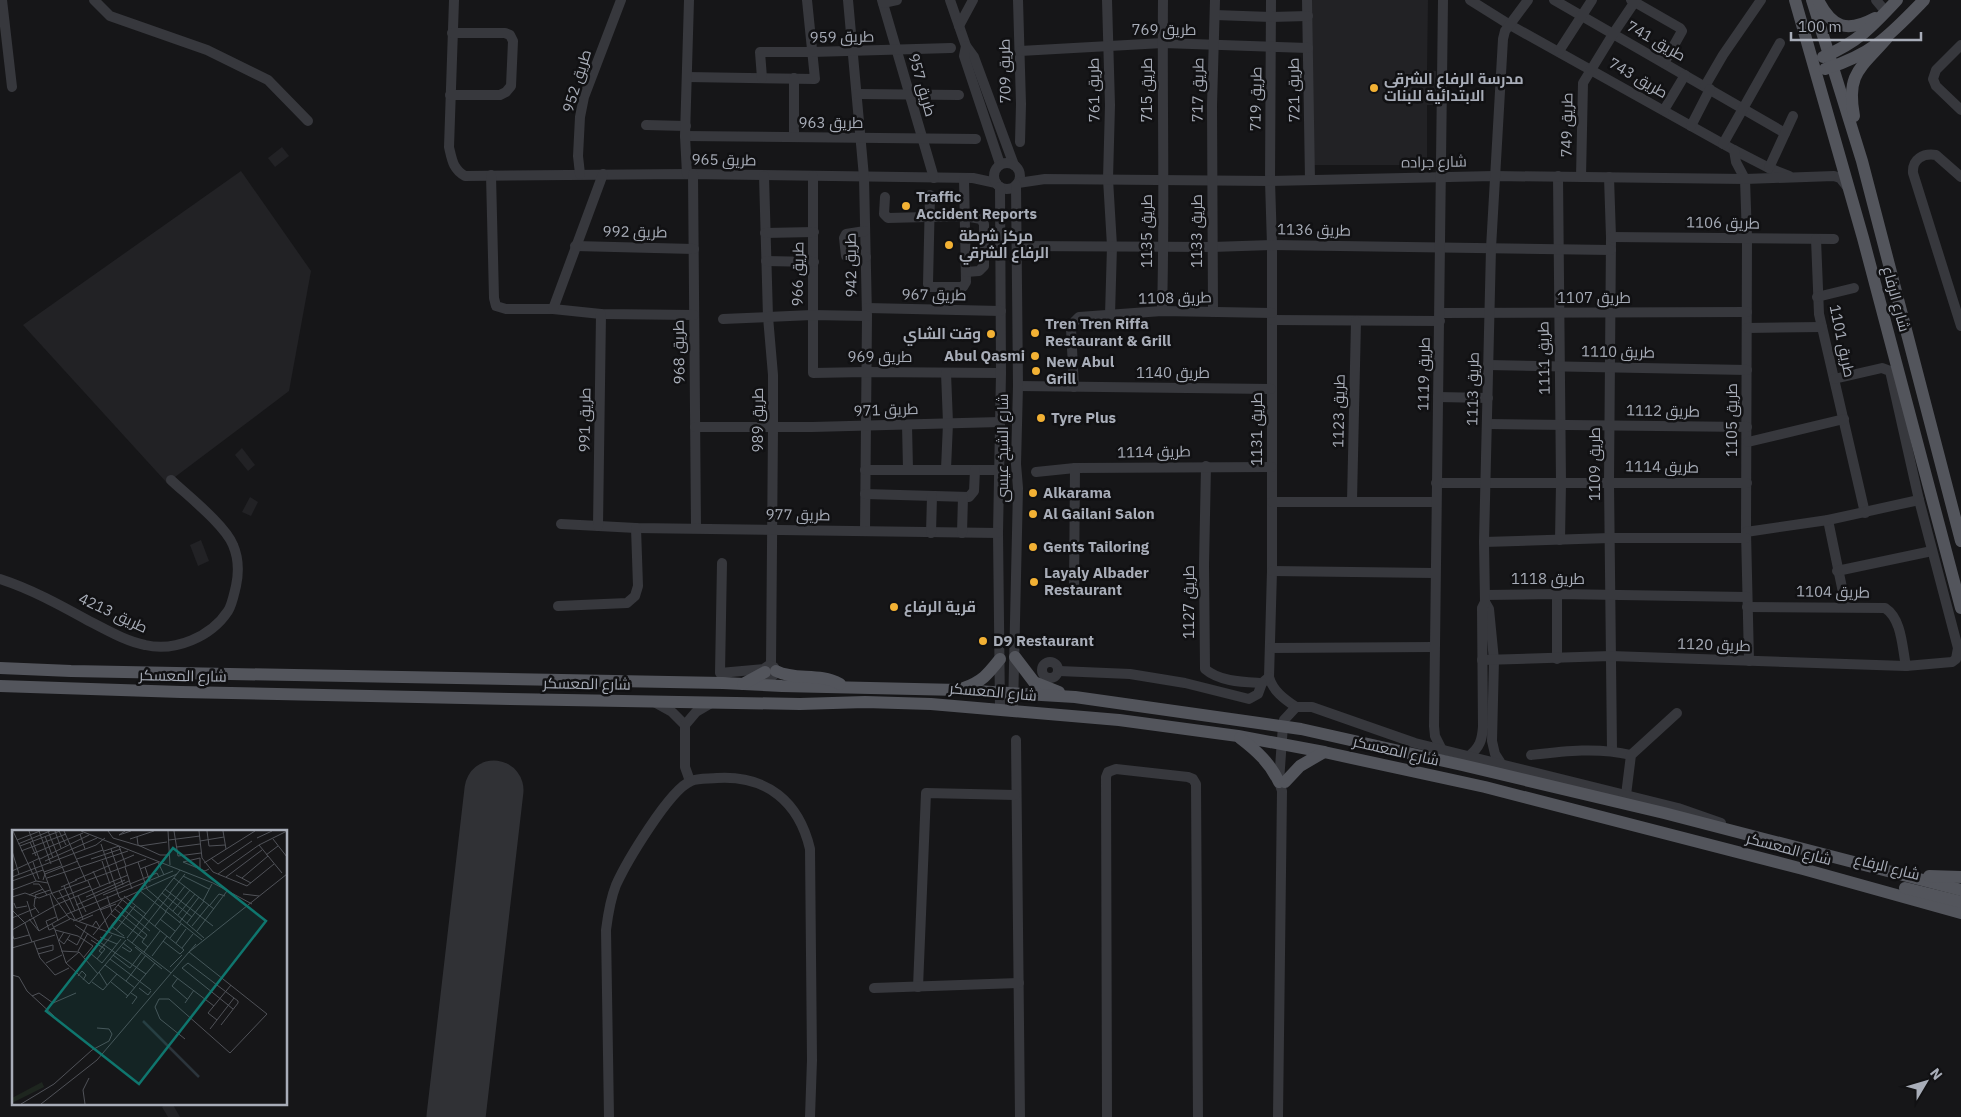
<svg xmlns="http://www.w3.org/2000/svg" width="1961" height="1117" font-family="'IBM Plex Sans',Cairo,sans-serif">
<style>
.built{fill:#222225}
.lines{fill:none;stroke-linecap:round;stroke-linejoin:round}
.runway{stroke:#303135;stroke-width:59}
.minor{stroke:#37383d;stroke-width:10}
.major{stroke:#53555c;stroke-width:12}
.poi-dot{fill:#f2b134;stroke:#111113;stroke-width:2}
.labels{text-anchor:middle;stroke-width:5;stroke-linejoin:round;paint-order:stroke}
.street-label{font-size:15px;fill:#a8adb8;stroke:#111113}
.poi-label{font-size:15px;font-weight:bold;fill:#a8adb8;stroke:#111113;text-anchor:start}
.inset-river{fill:none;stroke:#2c353c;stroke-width:2.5}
.inset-road{fill:none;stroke:#505258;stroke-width:1}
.view{fill:#0f766e;fill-opacity:0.15;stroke:#0f766e;stroke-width:2.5}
.inset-edge{fill:none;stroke:#a8adb8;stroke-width:2.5}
</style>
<rect width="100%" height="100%" fill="#161618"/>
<g class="built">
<polygon points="1311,0 1428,0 1427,70 1436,71 1436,105 1427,105 1427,165 1314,165"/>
<polygon points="282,147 289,156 275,167 268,158"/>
<polygon points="241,171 311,271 289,391 167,483 23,325"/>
<polygon points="242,448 255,465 248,471 235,455"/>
<polygon points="250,497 258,502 251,516 242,512"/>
<polygon points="201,540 209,561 198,566 190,545"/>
<polygon points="167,1103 172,1103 180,1117 168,1117 162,1107"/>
</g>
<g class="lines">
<polyline class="runway" points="456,1117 494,790"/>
<g class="minor">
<polyline points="2,0 12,87"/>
<polyline points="94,0 110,16 207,50 268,80 308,121"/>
<path d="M454,0l-5,147c3,13 4,22 16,29l222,-2 286,4 23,5"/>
<polyline points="848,0 864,177 867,316 865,531"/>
<polyline points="882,0 934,178"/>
<polyline points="950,0 966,46 974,57 1014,165"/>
<polyline points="1018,0 1021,104 1020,142"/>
<polyline points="1107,0 1110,105 1108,179 1112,246 1110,315"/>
<path d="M1271,0l-1,181 2,64v326l-3,106c4,14 15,22 27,30"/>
<polyline points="1307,0 1310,180"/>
<polyline points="1470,0 1510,25 1734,150 1769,168 1789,176"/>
<polyline points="1554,0 1785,133"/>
<polyline points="1631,0 1680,28 1682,31 1664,63"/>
<polyline points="1876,0 1886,12"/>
<polyline points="883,3 897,0"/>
<polyline points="1215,15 1271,17 1308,16"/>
<polyline points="959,26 973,0"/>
<polyline points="1961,45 1936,70 1933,79 1936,86 1961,110"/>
<polyline points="966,46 964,56 1000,164"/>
<polyline points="1020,51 1163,43 1308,48"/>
<polyline points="1559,51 1592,0"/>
<polyline points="687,77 815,79 807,0"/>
<polyline points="762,78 760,52 812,52 951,48"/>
<polyline points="794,78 794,137"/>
<polyline points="1705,86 1723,55 1761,0"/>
<polyline points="857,94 959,95"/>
<polyline points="450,95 500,95 506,92 511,86 513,41 510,35 505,33 452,33"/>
<polyline points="1664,110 1685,75"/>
<polyline points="646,125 686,126"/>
<polyline points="1691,126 1710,89"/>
<polyline points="685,136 976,139"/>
<polyline points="1723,144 1780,43"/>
<polyline points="1734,150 1736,162 1745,179 1747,238 1746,532 1749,661"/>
<circle cx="1007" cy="176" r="13"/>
<polyline points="1769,168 1793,116"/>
<polyline points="580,174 578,156 580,117 584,97 621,0"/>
<polyline points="687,174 685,136 689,0"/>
<polyline points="693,174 696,528"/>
<polyline points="491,175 494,298 496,306 506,309 553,309 601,314 694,315"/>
<polyline points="764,176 768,317 773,375 773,428 771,665"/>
<polyline points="813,176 813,373 866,372 1001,373"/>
<polyline points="1558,176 1561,483 1560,540"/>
<polyline points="1581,177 1583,83 1613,34 1636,0"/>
<polyline points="1609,177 1611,237 1609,482 1612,750"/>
<path d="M1961,177l-25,-22c-13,-2 -24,4 -23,18l48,153"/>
<polyline points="1018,183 1045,179 1270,181 1494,176 1745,179 1834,176 1840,178 1848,188"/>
<polyline points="1000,187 1001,373 998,533 1000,709"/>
<polyline points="930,195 928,284 930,287 963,287 966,282 964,178"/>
<polyline points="885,197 884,214 888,218 965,216 981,219 984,224 984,266 979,271 966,272"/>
<polyline points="865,231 846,234 844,238 846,256 848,257 866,257"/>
<polyline points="765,233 814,232"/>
<polyline points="1611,237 1834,239"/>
<polyline points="1816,239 1819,314 1865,513"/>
<polyline points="575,246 694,249"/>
<polyline points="1017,246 1212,247 1272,245 1611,250"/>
<polyline points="766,261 814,262"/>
<polyline points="1817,297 1854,288"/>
<polyline points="867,308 1001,311"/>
<polyline points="553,309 603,174"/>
<path d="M1162,311c3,-103 0,-207 1,-311"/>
<polyline points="1213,312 1212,105 1215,0"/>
<polyline points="1440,313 1747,312"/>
<polyline points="723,319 812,315 867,316"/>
<polyline points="1272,320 1440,321"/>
<polyline points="1747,328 1822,327"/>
<polyline points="1488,365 1747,370"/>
<polyline points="946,373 948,423 946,469"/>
<polyline points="1018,386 1271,389"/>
<polyline points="1074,387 1071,329 1074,322 1079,317 1162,311 1272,313"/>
<polyline points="1438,397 1488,398"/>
<polyline points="1487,424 1747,427"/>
<polyline points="907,425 908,469"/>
<polyline points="695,427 812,427 1000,422"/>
<polyline points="1748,442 1844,419"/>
<path d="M1206,466l-2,99 1,104c15,13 39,13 57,14l7,-6"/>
<polyline points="865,470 999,470"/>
<polyline points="1036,472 1075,468 1272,467"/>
<polyline points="1436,483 1747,483"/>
<polyline points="865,494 969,497 974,491 975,470"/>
<polyline points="1352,501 1356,321"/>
<polyline points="1272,502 1435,502"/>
<polyline points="1828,520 1846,607"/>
<polyline points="561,524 636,528 998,533"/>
<polyline points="598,526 601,314"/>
<polyline points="1746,532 1828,520 1919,500"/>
<polyline points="931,533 932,496"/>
<polyline points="962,533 963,497"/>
<polyline points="1484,542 1610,538 1746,538"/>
<polyline points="722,563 720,673 765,669"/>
<polyline points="1272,571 1434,573"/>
<polyline points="1837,571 1932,551"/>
<path d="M0,579c31,10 60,26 89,42 18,9 36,20 56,24 30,7 66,-8 83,-34 4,-6 6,-17 8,-25 3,-14 3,-27 -3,-41 -8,-20 -45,-49 -62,-65"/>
<polyline points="1074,589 1075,468"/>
<polyline points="1557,594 1557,659"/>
<polyline points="1485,595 1557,594 1747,597"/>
<polyline points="1485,602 1489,609 1494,660 1492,741 1495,754 1502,765"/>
<polyline points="558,606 627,603 635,596 638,586 636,528"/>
<path d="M1747,607l138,1c17,11 17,39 21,58"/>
<polyline points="1271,648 1434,647"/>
<polyline points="1482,660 1611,656 1906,666 1952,662 1956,659 1958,648 1919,500 1890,371 1882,368 1834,379"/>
<circle cx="1050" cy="670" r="8"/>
<circle cx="770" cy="671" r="5.5"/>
<polyline points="1059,671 1130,674 1185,683 1249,699 1258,694 1262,683"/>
<polyline points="654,702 672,712 685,725"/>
<polyline points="1013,710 1018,488 1016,464 1018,386 1016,185"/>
<polyline points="1016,740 1020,1117"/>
<path d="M1442,750l-7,-14 -1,-10c1,-242 8,-484 9,-726"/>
<path d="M1531,755c34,-4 67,-8 100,0"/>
<path d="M1469,756c11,-9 13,-16 14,-29l-1,-119 3,-6 -1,-60 7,-294 12,-209 2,-8 23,-31"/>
<polyline points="690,781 685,767 685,725 696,712 713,702"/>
<polyline points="1626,795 1631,755 1677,713"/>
<polyline points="918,987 926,793 1015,795"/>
<polyline points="874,988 1019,983"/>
<path d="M609,1117l-3,-187c2,-16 4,-30 10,-45 10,-22 53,-95 75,-104 8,-3 18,-2 26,-3 50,-3 82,24 93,71l2,211 -2,57"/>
<polyline points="1107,1117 1106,777 1108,772 1116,769 1188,777 1193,779 1196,784 1198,1117"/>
<polyline points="1278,1117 1282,791 1279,782 1283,725 1284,720 1296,707 1312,707 1415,743 1678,808 1721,823"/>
</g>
<g class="major">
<polyline points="1795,0 1863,238 1961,608"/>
<polyline points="1812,0 1862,161 1961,541"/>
<path d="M1818,0c14,28 29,33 57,18"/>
<path d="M1823,57c35,-15 49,-30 74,-57"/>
<path d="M1825,69c48,-15 65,-34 99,-69"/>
<path d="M1854,116c-8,-43 7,-48 33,-78"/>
<polyline points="1015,657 1034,682 1059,692"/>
<polyline points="0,668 71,671 723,683 782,686 959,690 1075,697 1301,729 1462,765 1664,813 1961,890"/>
<path d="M776,671c20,10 42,1 64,13"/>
<polyline points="743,684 765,672"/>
<polyline points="0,686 181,692 510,699 800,704 865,702 931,704 1119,720 1238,736 1324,752 1485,787 1803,869 1961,913"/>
<path d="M964,688c19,-7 24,-14 36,-29"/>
<path d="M1240,738c17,13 30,25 39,44"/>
<polyline points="1285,782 1300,766 1324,752"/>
<polyline points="1929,876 1961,877"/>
<polyline points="1905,888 1961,902"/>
</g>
</g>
<g class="poi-dot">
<circle cx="1374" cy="88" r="5"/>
<circle cx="906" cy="206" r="5"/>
<circle cx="949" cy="245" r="5"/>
<circle cx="1035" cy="333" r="5"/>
<circle cx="991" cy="334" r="5"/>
<circle cx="1035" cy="356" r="5"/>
<circle cx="1036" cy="371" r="5"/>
<circle cx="1041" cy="418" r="5"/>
<circle cx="1033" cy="493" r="5"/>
<circle cx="1033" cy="514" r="5"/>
<circle cx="1033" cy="547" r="5"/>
<circle cx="1034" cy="582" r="5"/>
<circle cx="894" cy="607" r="5"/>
<circle cx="983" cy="641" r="5"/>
</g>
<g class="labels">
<g class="street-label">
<text x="1164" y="35">طريق 769</text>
<text transform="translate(842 37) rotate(-1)" y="5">طريق 959</text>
<text transform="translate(1656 41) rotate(30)" y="5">طريق 741</text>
<text transform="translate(1005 71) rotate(-91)" y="5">طريق 709</text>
<text transform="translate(1638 78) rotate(30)" y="5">طريق 743</text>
<text transform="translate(577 81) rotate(-73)" y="5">طريق 952</text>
<text transform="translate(922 85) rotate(74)" y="5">طريق 957</text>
<text transform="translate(1094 90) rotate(-91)" y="5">طريق 761</text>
<text transform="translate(1147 90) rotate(-90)" y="5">طريق 715</text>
<text transform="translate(1198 90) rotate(-89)" y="5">طريق 717</text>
<text transform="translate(1294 90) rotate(-91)" y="5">طريق 721</text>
<text transform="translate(1256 99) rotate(-89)" y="5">طريق 719</text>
<text x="831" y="128">طريق 963</text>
<text transform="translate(1567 125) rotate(-89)" y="5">طريق 749</text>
<text transform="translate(724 160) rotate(1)" y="5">طريق 965</text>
<text transform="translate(1434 162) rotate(-1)" y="5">شارع جراده</text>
<text transform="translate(1723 223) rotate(1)" y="5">طريق 1106</text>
<text transform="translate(1314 230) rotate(1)" y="5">طريق 1136</text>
<text transform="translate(1147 231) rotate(-90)" y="5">طريق 1135</text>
<text transform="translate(1197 231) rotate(-90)" y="5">طريق 1133</text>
<text transform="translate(635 232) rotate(1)" y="5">طريق 992</text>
<text transform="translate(851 265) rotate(-91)" y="5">طريق 942</text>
<text transform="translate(798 274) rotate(-89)" y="5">طريق 966</text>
<text transform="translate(934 295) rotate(1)" y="5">طريق 967</text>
<text transform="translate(1175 298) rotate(-1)" y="5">طريق 1108</text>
<text x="1594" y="303">طريق 1107</text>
<text transform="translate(1896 299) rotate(75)" y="5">شارع الرفاع</text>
<text transform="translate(1842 341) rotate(78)" y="5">طريق 1101</text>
<text transform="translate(679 352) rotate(-91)" y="5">طريق 968</text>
<text transform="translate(1618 352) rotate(1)" y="5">طريق 1110</text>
<text x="880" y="362">طريق 969</text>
<text transform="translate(1544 358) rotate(-91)" y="5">طريق 1111</text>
<text x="1173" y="378">طريق 1140</text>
<text transform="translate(1424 374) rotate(-89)" y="5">طريق 1119</text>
<text transform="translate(1473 389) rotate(-89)" y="5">طريق 1113</text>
<text transform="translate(886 410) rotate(-2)" y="5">طريق 971</text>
<text transform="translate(1339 411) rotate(-89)" y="5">طريق 1123</text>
<text transform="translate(1663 411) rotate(1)" y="5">طريق 1112</text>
<text transform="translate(585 420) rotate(-89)" y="5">طريق 991</text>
<text transform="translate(758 420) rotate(-90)" y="5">طريق 989</text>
<text transform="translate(1732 420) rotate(-90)" y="5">طريق 1105</text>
<text transform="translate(1257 429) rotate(-90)" y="5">طريق 1131</text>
<text transform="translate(1003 448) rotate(-90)" y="5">شارع الشيخ عيسى</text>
<text transform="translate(1154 452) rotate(-1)" y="5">طريق 1114</text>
<text transform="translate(1595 464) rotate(-90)" y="5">طريق 1109</text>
<text transform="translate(1662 467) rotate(1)" y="5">طريق 1114</text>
<text transform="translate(798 515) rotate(1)" y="5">طريق 977</text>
<text x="1548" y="584">طريق 1118</text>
<text transform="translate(1833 592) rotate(1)" y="5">طريق 1104</text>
<text transform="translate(1189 602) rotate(-90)" y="5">طريق 1127</text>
<text transform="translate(113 613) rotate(25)" y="5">طريق 4213</text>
<text transform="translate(1714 645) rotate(2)" y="5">طريق 1120</text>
<text transform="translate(183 676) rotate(1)" y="5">شارع المعسكر</text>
<text transform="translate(587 684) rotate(1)" y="5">شارع المعسكر</text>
<text transform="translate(993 692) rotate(5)" y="5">شارع المعسكر</text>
<text transform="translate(1396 751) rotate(13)" y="5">شارع المعسكر</text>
<text transform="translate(1789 849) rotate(15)" y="5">شارع المعسكر</text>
<text transform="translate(1887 867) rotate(14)" y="5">شارع الرفاع</text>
</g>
<g class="poi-label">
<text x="1384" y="84">مدرسة الرفاع الشرقي<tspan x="1384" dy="17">الابتدائية للبنات</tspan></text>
<text x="916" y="202">Traffic<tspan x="916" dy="17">Accident Reports</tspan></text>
<text x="959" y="241">مركز شرطة<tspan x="959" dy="17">الرفاع الشرقي</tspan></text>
<text x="1045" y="329">Tren Tren Riffa<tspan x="1045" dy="17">Restaurant &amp; Grill</tspan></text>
<text x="981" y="339" text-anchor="end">وقت الشاي</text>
<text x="1025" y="361" text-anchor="end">Abul Qasmi</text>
<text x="1046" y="367">New Abul<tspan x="1046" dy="17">Grill</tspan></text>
<text x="1051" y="423">Tyre Plus</text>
<text x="1043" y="498">Alkarama</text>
<text x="1043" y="519">Al Gailani Salon</text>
<text x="1043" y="552">Gents Tailoring</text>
<text x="1044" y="578">Layaly Albader<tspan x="1044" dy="17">Restaurant</tspan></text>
<text x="904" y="612">قرية الرفاع</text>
<text x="993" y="646">D9 Restaurant</text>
</g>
</g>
<g transform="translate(12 830)">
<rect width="275" height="275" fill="#161618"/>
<path d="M30,252l2,5 -32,16v-5z" fill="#1e261f"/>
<path class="inset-river" d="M131,191l56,56"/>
<path class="inset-road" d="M1,1l23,50M17,1l23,63 17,24 56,20M27,1l12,33M36,1l35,88M43,1l6,17M47,1l7,14M52,1l22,50M69,1l132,52 39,21M96,1l5,7 27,8 27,-4M113,1l-6,4 12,-4M156,1l2,34M162,1l4,25 23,-3M187,1l3,27 11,14 34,14 27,-22M195,1l2,15 16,-1M211,1l3,18M68,4l5,15M33,6l8,22M125,7l1,8 22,10h9M245,8l15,-7M118,9l24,-8M261,9l14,18M5,10l23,-9M157,10l31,-4M188,11l24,-4M18,12l6,14M6,14l32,-13M89,14l18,53 65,53M247,15l23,28M8,16l40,-15M165,17l23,-3M99,19l12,36M0,21l7,23M9,21l45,-17M92,21l15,-5 7,20M20,24l51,-21M254,25l12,-9M199,28l7,6 34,-23M28,29l49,-24M65,29l26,-9M79,29l30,-10M33,31l52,-23M90,31l8,23M21,32l6,17M126,32l9,27 57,49M171,32l17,-4v11M171,32l22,9 4,-2M192,33l51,-32M113,37l7,22M133,37l5,15M128,39l18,-7 6,13M0,41l28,-13M81,41l7,15M32,42l17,-6M206,44l41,-29 28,-14M224,45l15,8M171,46l26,13M0,47l84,-32 9,-7M214,47l36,-27M35,48l81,-27M162,48l40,31M230,48l26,-22M31,50l2,-6 33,-13M63,50l59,-25M0,51l31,-11M76,51l22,51M21,54h6l8,11M52,56l11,25M49,57l16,-7M153,59l48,37M0,60l24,-9 12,2M127,60l63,50M47,61l16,28M150,63l30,24M158,63l15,-19M231,64l16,2M17,65l14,-6M38,65l8,26M91,65l54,-22 2,4M66,66l8,16M95,66l5,16M112,66l22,18M0,67l13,-4 14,5 107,-39M74,67l39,-17M23,68l-1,8 5,7M24,69l-1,-4 15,-5M45,69l33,-13M15,71l5,16M191,71l9,-17M2,73l2,5 11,-2M64,75l53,-24M106,75l32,26M198,75l9,-11 6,2M103,79l32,26M0,80l13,13 7,19M88,80l16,-6M161,81l17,-21M153,82l20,-26M55,84l106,-43M99,84l33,25M166,85l17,-21M21,87l6,14M0,88l24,-10M17,89l10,12 28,-16M148,89l15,12M61,91l104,-47M67,91l14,-6M167,93l20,-26M175,93l17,-22M40,94l3,6 23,6 15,10 -9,11M63,95l71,49M99,96l27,-34M99,96l13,10M143,96l11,-14M180,96l17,-21M42,97l16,-8M80,97l4,-6 4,7M42,98l-5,2 -3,-9 10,-4M0,100l46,-26 70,-29M43,100l11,33 23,21 37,-44M104,100l19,-24M185,101l30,-40M52,102l-5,8 5,4 6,-9M0,104l2,5 15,-4M81,105l29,-35M135,105l-5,7 6,5M88,107l17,7M115,108l53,-68M158,108l11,-14M55,109l10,6 10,-20M115,109l44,34M79,110l14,9 -8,10M151,111l17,13 4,-4M22,112l6,16 15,17 14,-7M120,113l39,-50M164,113l10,-14M110,117l8,5 2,-2 -9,-7M123,117l27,22M0,118l43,-13M170,118l11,-14M25,119l16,-4v5l-15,4M49,121l18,1 19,22M66,121l10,-18M132,122l16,-21M78,123l12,10M90,123l-3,-2 13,-16M101,125l17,13 12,-16M140,126l15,-20M98,129l41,31M34,133l16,-8M54,133l13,-11M90,133l19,-24M93,135l30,23M158,137l12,-12M87,142l8,13M0,145l7,2 8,14 27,25M161,145l41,31M66,146l4,-5 4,4 -3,5M166,148l-6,8 15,13M114,151l20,-26M80,152l11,8 14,-16M99,152l17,14M127,158l9,7 3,-4M119,163l6,4 -5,7M20,166l7,-3 14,10 23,-10M114,168l29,-35M173,173l9,-13M205,190l-9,-7 23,-28M209,195l17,-22v-2l-50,-38 -6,5 51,41M198,199l24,-31M173,209l-25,-20 -5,-12 4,-8h10l61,54 37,-39 -78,-62 7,-8M9,274l33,-20 38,-34 17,-9 3,-7 -3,-5 -12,-1M29,274l56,-44 92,-108 98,-78M73,274l-2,-14 6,-12"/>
<path class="view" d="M161,18l93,73 -127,163 -93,-73z"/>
<rect width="275" height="275" class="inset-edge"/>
</g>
<g transform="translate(1926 1082) rotate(52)" stroke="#111113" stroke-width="4" paint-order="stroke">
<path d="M0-4L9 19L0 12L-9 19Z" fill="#a8adb8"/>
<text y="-8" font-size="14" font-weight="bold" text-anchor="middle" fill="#a8adb8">N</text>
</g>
<path d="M1791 32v8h130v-8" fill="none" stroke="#a8adb8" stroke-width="2.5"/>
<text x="1798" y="32" font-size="15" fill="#a8adb8" stroke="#111113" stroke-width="4" paint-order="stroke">100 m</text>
</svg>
